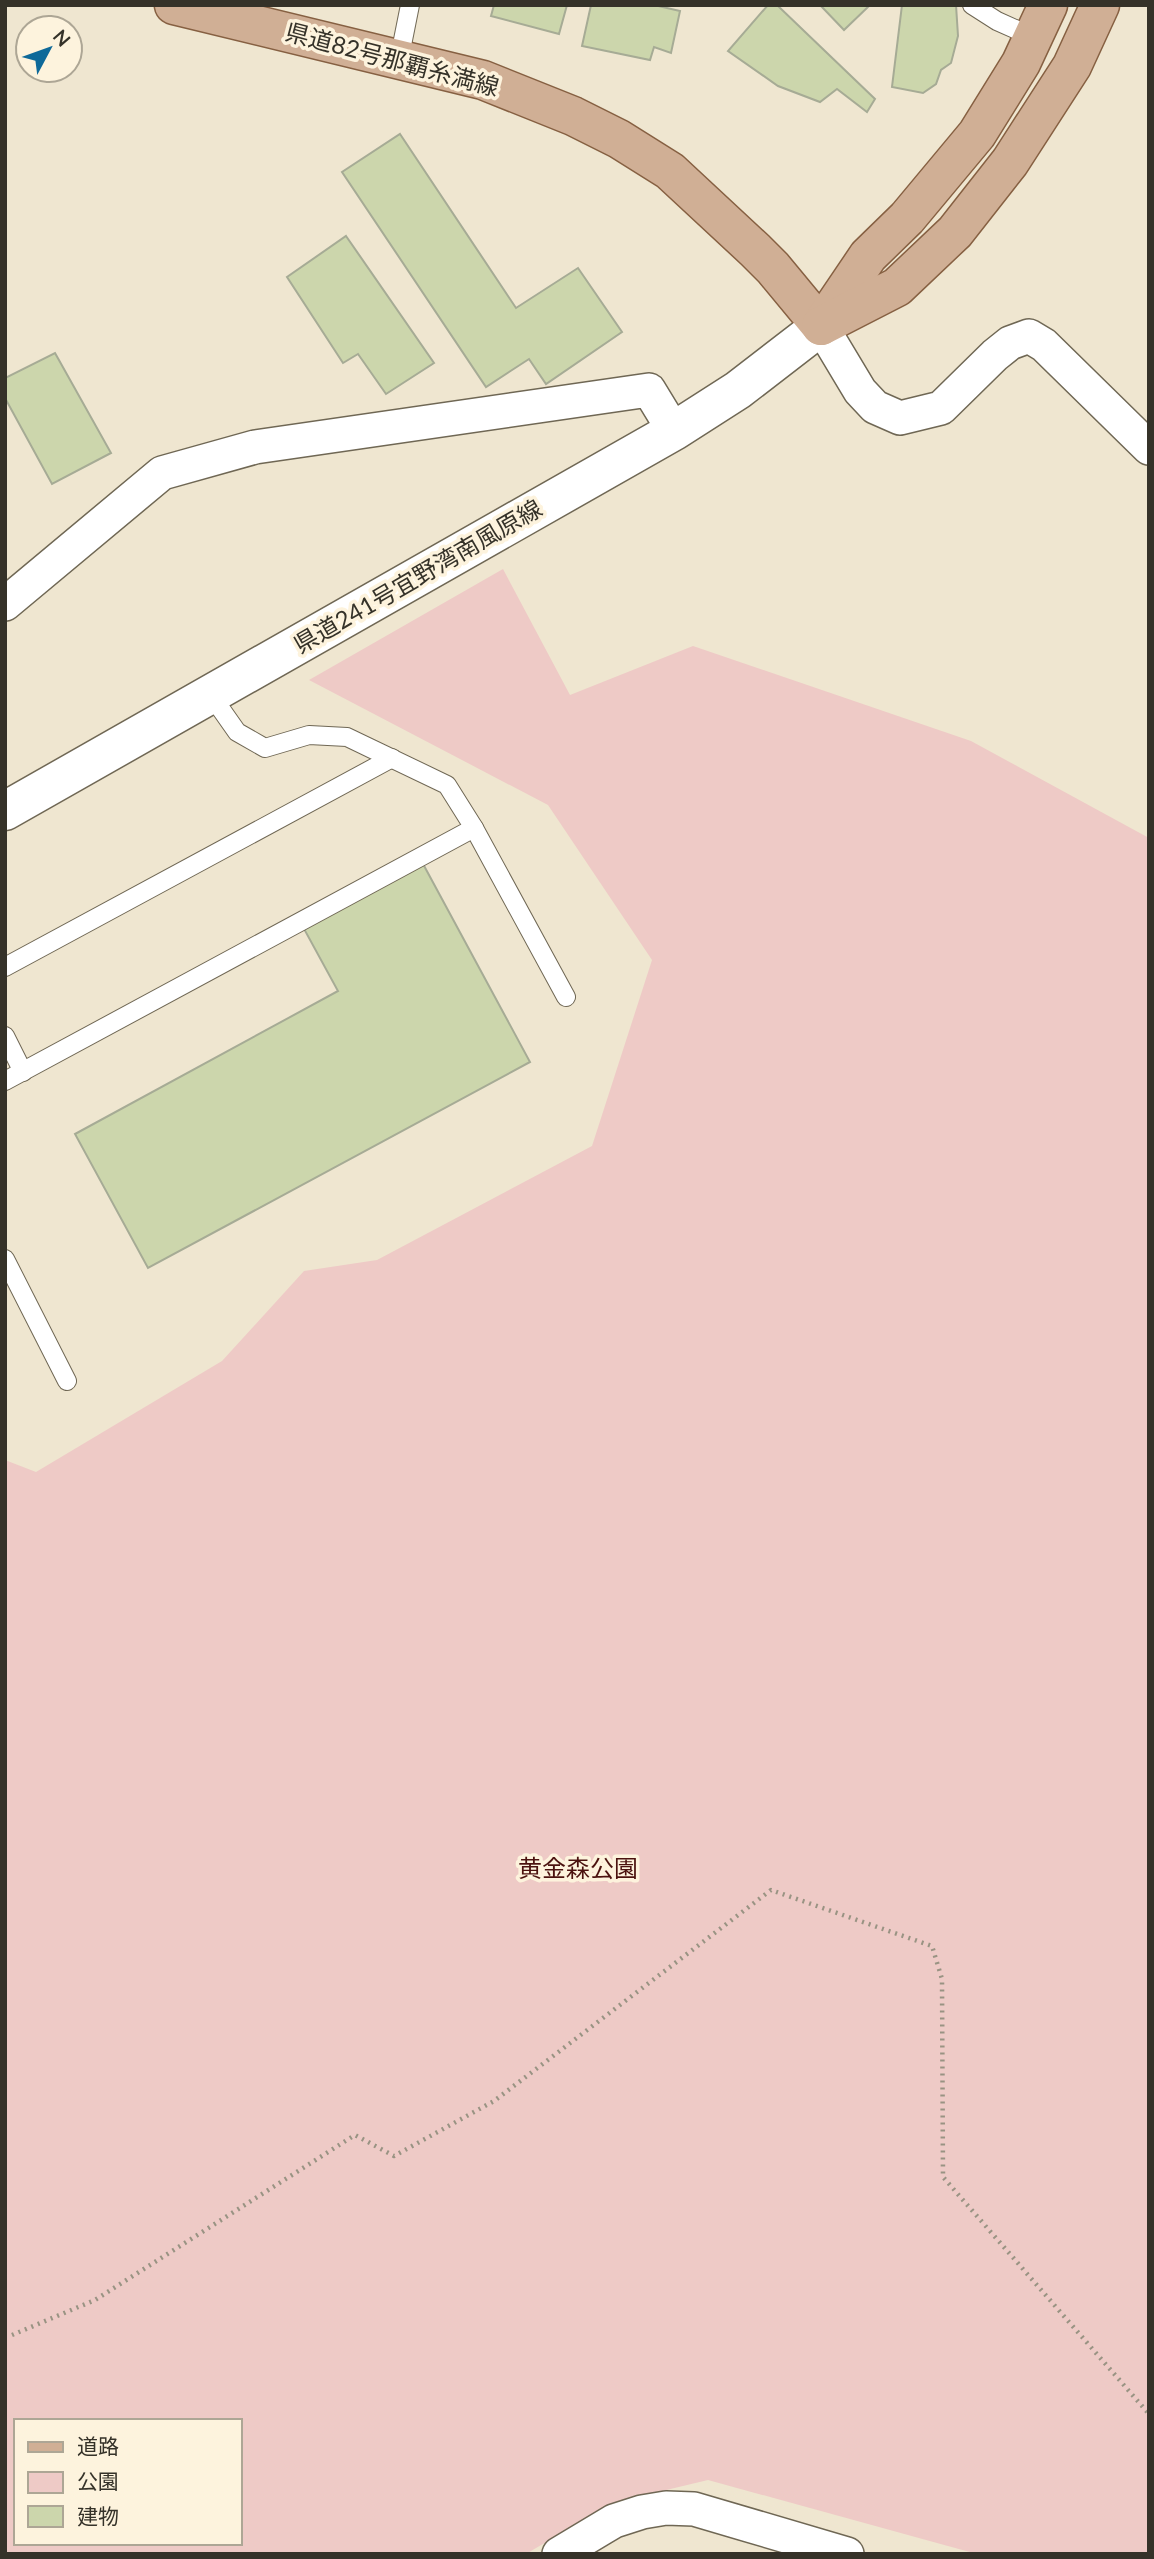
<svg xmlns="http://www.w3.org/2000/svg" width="1154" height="2559" font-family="Lato,'Noto Sans JP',sans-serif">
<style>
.green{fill:#eecac6;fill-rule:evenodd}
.building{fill:#ccd6ac;stroke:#a6ab95;stroke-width:2}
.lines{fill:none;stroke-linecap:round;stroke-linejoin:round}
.service-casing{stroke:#6f6754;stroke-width:20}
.minor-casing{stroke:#6f6754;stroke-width:36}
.secondary-casing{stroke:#6f6754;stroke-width:41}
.primary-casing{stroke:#866042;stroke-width:41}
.path{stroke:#999383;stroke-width:4.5;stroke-dasharray:2 5;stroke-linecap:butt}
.service{stroke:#fff;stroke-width:18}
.minor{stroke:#fff;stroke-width:33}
.secondary{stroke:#fff;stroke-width:38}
.primary{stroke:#d0af95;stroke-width:38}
.labels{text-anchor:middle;stroke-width:7;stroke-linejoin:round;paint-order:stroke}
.street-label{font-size:24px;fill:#353229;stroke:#fdf3dd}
.park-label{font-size:24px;fill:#4b120f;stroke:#fdf3dd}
</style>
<rect width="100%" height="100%" fill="#efe6d0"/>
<path class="green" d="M503,569l67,126 123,-49 278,95 178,97v1716h-172l-269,-74 -96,23 -86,51h-521v-1094l31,12 186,-111 82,-90 73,-11 215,-114 60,-186 -104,-155 -239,-125zM16,2421h224v122h-224z"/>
<g class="building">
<polygon points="494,5 567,5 559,34 491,16"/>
<polygon points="591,5 654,5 680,11 671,53 654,47 650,60 582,46"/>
<polygon points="768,5 777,5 875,99 867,112 837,89 820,102 778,86 728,51"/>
<polygon points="820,5 870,5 844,30"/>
<polygon points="902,5 956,5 958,36 951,63 941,70 936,84 923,93 892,87"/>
<polygon points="400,134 516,308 578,268 622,332 546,384 529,359 486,387 342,172"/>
<polygon points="346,236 434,363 386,394 358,354 343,363 287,277"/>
<polygon points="55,353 111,453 52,484 5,398 5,378"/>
<polygon points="422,862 530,1062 148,1268 75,1134 338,991 303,927"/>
</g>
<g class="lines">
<defs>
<g id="service">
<polyline points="972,5 997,21 1033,37"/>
<polyline points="399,60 410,5"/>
<polyline points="474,828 566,997"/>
<polyline points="5,967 392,758"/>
<polyline points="5,1036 23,1072"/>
<polyline points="5,1081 474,828 447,785 347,737 309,735 265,748 237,732 211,695"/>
<polyline points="5,1259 67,1381"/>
</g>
<g id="minor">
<polyline points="821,326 860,391 875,407 900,418 941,408 995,355 1010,343 1029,336 1044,345 1149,448"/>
<polyline points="5,604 162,473 255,447 649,390 674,431"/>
<polyline points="559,2554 614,2521 642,2512 666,2508 694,2509 847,2554"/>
</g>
<polyline id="secondary" points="5,811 674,431 738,390 821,326"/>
<g id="primary">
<polyline points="174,5 483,80 573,116 619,139 670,171 755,250 773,268 821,326"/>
<polyline points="822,324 868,256 907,218 977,134 1021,63 1048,5"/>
<polyline points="821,326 897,287 955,232 1010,162 1072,66 1100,5"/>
</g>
</defs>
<use href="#service" class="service-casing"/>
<use href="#minor" class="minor-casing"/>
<use href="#secondary" class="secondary-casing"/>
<use href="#primary" class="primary-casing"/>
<polyline class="path" points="5,2335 12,2335 95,2300 355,2135 394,2156 494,2101 771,1890 932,1946 942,1979 943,2177 1149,2414"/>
<use href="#service" class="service"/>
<use href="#minor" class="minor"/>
<use href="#secondary" class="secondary"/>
<use href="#primary" class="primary"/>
</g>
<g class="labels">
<g class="street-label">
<text transform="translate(392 60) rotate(15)" y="8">県道82号那覇糸満線</text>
<text transform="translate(418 577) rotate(-30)" y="8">県道241号宜野湾南風原線</text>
</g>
<g class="park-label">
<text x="578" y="1877">黄金森公園</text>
</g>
</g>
<rect width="1154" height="2559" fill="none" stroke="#353229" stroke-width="14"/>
<rect x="14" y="2419" width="228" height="126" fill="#fdf3dd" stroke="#ada695" stroke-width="2"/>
<rect x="28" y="2442" width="35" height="10" fill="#d0af95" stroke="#ada695" stroke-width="2"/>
<text x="77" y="2454" font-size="21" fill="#353229">道路</text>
<rect x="28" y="2472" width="35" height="21" fill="#eecac6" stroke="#ada695" stroke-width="2"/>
<text x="77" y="2489" font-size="21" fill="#353229">公園</text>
<rect x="28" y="2506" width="35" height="21" fill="#ccd6ac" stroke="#ada695" stroke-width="2"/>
<text x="77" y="2524" font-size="21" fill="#353229">建物</text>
<g transform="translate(49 49) rotate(49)"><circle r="33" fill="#fdf3dd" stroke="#ada695" stroke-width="2"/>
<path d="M0-5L12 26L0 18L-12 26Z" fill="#0e6999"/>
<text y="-10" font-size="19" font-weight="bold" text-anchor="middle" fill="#353229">N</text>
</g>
</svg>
